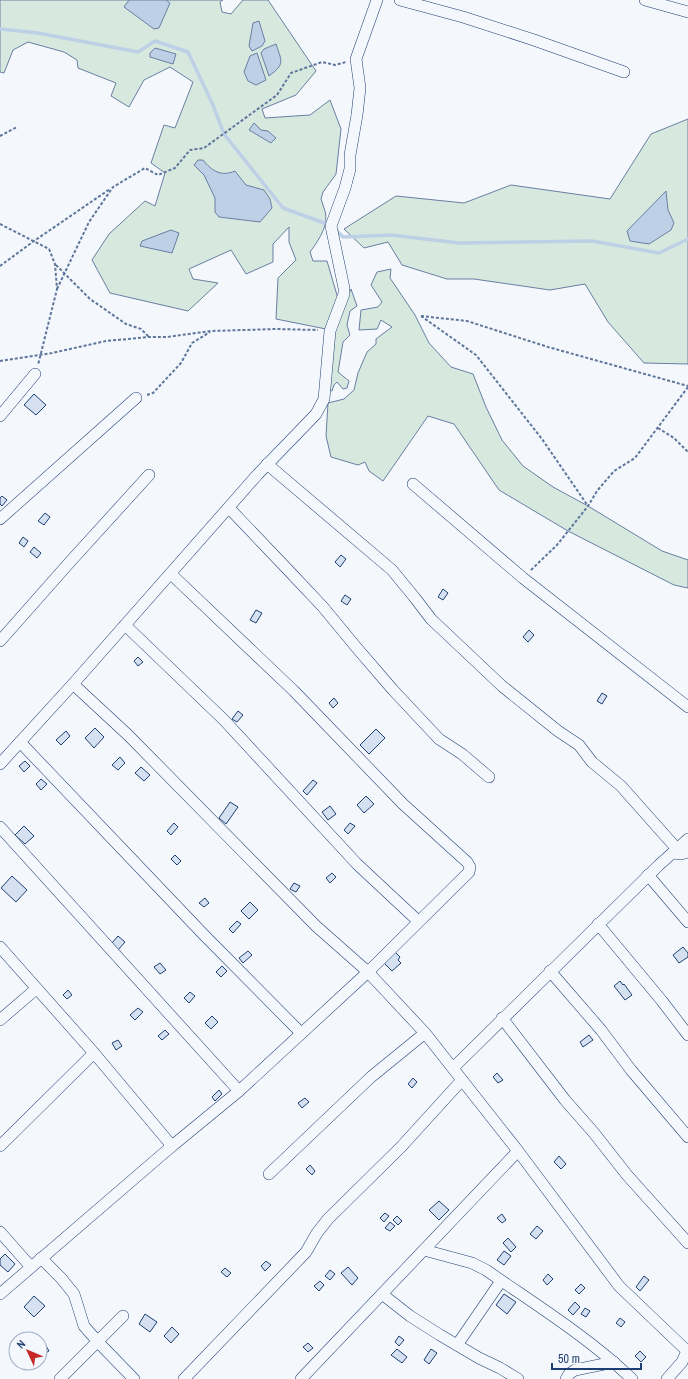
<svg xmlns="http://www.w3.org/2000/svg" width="688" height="1379" font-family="'Archivo Narrow',sans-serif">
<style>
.green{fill:#d7e8df;stroke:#687fa3}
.water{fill:#bed0e5;stroke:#687fa3}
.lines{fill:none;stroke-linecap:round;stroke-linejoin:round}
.stream{stroke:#bed0e5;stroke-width:3.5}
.building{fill:#d5e0f0;stroke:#1d3f73}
.minor-casing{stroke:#1d3f73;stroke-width:12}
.path{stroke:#5e769c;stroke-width:2;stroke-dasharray:3 2;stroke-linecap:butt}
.minor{stroke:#f4f7fb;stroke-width:11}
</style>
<rect width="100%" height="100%" fill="#f4f7fb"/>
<g class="green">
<path d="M0,0h223l-3,2 2,10 9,2 12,-14h25l48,71 -20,24 -34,14 3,9 45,-3 20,-15 11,29 -5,45 -13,18 -2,7c1,4 3,8 4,12 4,15 -7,30 -15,41l3,9h14l12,41 -13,27 -50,-10 2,-41 18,-18 -7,-18v-15l-16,17v18l-27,12 -15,-24 -42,19 4,10 25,4 -30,28 -78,-18 -18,-33 17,-26 36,-33 10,5 10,-33 -14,-10 13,-38 11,3 18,-46 -23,-15 -26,13 -15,27 -18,-11 5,-13 -38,-15 -1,-8 -13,-8 -36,-10 -15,8 -9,23 -4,-1z"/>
<polygon points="688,119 688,364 644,363 608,322 585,284 550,290 474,279 447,279 402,265 388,242 364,248 344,229 396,196 464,203 511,185 610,199 651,134"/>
<polygon points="391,269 390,278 415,315 429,343 451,367 473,374 486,407 502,440 523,466 553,487 588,506 662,551 688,560 688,588 674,585 568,531 499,490 454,424 428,416 383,481 369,471 365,462 358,465 331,457 326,436 328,403 344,399 354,390 358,373 367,352 376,344 376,339 392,327 381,320 377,329 359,330 361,310 378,307 382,302 371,285 377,272"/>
<polygon points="351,289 357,306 350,311 347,325 350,335 343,342 338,372 349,381 347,388 343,389 337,382 334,385 332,391 329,390 333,331"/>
</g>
<g class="water">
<polygon points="129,0 166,0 170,3 159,28 154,29 124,7"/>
<polygon points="259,21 265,41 262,46 252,51 249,46 253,23"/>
<path d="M276,44c6,18 9,20 -7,32l-8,-23 3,-4z"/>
<polygon points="155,48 176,54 173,64 150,57 150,53"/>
<polygon points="257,53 266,80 256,85 248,81 244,72 250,56"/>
<polygon points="254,123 261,130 268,131 276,138 271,143 249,130"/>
<path d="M198,160h5c9,11 18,17 32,11l11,14 18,5 6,9 2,9 -12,14 -41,-5 -4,-5v-14l-11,-23 -10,-10z"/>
<polygon points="666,191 668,210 674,223 671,230 649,244 630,241 627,231"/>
<polygon points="171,230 179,233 172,253 140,246 142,241"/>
</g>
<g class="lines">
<g class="stream">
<polyline points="0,29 38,33 138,52 155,41 188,52 213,105 224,134 283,208 330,225"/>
<polyline points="335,229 343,237 391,235 459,243 592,241 659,253 688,239"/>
</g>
</g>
<g class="building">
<polygon points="34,394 46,405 36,415 24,405"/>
<polygon points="2,496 7,500 2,506 0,504 0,498"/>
<polygon points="45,513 50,517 44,525 38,521"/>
<polygon points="23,537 28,541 24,547 19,543"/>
<polygon points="34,547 41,553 37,558 30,552"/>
<polygon points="341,555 346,559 340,567 335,562"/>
<polygon points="443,589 448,593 443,600 438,597"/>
<polygon points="345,595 351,599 347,605 341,601"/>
<polygon points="256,610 262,613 256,623 250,620"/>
<polygon points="529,630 534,635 528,642 523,637"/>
<polygon points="138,657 143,662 138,666 134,661"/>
<polygon points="602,693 607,696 602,704 597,701"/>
<polygon points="334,698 338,703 333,708 329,703"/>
<polygon points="238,711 243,715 237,722 232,719"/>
<polygon points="95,728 104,737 94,748 85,738"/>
<polygon points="376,729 385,738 369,754 360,745"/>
<polygon points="66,731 70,736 61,745 56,740"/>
<polygon points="120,757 125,763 118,770 112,765"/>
<polygon points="25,761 30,766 24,772 19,766"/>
<polygon points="141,767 150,775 144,781 135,773"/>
<polygon points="41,779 47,784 41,790 36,784"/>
<polygon points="313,780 317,783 307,795 303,791"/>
<polygon points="366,796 374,804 364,813 357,805"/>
<polygon points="230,802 238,807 226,824 219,818"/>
<polygon points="330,806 336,814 328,820 322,812"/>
<polygon points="174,823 178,827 171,835 167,831"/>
<polygon points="350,823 355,826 348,834 344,830"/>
<polygon points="24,826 34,836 25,844 15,835"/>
<polygon points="175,855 181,861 177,865 171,859"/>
<polygon points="332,873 336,877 330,883 326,878"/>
<polygon points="12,876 27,890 16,902 1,888"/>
<polygon points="294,883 300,886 296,892 290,889"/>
<polygon points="205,898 209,903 204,907 199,903"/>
<polygon points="250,902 258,910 249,919 241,911"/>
<polygon points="237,921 241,924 233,933 229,929"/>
<polygon points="118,936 125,942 118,950 111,944"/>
<polygon points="683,947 688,953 688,957 679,963 673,955"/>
<polygon points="393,950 400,957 398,960 401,963 392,971 384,963"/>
<polygon points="248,951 252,955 243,963 239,958"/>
<polygon points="160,963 166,970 160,974 154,967"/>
<polygon points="222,966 227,971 221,977 216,972"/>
<polygon points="620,981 623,985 624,984 632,995 625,1000 614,986"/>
<polygon points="68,990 72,995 67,999 63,995"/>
<polygon points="190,992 195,996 189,1003 184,998"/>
<polygon points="138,1008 143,1012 135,1020 130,1015"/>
<polygon points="212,1016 218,1022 211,1029 205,1023"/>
<polygon points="165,1030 169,1034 162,1040 158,1036"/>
<polygon points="589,1035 593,1040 583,1047 580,1042"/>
<polygon points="118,1040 122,1046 116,1050 112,1043"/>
<polygon points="497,1073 503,1080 498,1083 493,1077"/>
<polygon points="413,1078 417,1082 412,1088 408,1084"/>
<polygon points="219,1090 222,1094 215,1101 212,1097"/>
<polygon points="305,1098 309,1102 302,1108 298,1103"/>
<polygon points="559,1156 566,1164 561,1169 554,1162"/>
<polygon points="310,1165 315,1171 312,1175 306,1169"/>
<polygon points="439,1201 449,1210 439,1220 429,1210"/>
<polygon points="385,1213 389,1216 384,1222 380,1218"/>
<polygon points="502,1214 506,1220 502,1223 497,1218"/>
<polygon points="397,1216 402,1221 398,1225 393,1220"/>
<polygon points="390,1222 395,1226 390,1231 385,1228"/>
<polygon points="537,1226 543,1231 536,1239 530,1234"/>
<polygon points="508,1238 516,1247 511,1252 503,1243"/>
<polygon points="504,1251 511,1256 504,1265 497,1260"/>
<polygon points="5,1254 15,1264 8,1272 0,1265 0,1259"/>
<polygon points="266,1261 271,1265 265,1271 261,1266"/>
<polygon points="348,1267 358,1278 352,1285 341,1273"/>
<polygon points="225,1268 231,1273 227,1277 221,1272"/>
<polygon points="330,1270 335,1274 330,1280 325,1276"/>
<polygon points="548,1274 553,1279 547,1285 543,1280"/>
<polygon points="644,1276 649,1280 640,1291 636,1287"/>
<polygon points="320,1281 324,1285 319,1291 314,1286"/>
<polygon points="581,1284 585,1288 579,1294 575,1290"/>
<polygon points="504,1294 516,1302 507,1314 496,1305"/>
<polygon points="34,1296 45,1306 34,1317 24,1307"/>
<polygon points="575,1302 580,1307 573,1315 568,1310"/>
<polygon points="585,1308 590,1311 586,1317 581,1314"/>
<polygon points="145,1314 157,1322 150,1332 139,1324"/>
<polygon points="620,1318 625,1322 621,1327 616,1323"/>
<polygon points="172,1327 179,1334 171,1343 164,1336"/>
<polygon points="399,1336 404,1340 399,1346 395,1342"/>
<polygon points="308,1343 313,1348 308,1352 303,1347"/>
<polygon points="45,1344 49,1351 43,1354 40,1347"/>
<polygon points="397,1349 407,1357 402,1363 391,1355"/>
<polygon points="431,1349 437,1353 429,1364 424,1360"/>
<polygon points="640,1351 646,1357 641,1362 635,1356"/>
</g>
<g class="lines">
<defs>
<g id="minor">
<polyline points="400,0 463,17 534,40 624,72"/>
<polyline points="645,0 688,12"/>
<polyline points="0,416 35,374"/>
<polyline points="267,464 392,570 415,598 431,619 502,686 558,731 579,745 592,762 621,786 677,849"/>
<polyline points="413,484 523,578 688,707"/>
<polyline points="229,508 290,572 323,607 356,647 393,690 439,739 462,754 489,777"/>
<polyline points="0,519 136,398"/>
<polyline points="125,625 224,720 357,864 418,921"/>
<polyline points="0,641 69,563 149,475"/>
<polyline points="73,684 128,735 316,926 368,972 425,1033 518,1151 619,1286 687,1351 682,1362 667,1379"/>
<polyline points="20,742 205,936 301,1033"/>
<polyline points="0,764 73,684 258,474 316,414 324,399 330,331 344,294 344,288 331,226 345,188 350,169 350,155 357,115 360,88 356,59 377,0"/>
<polyline points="0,827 239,1091"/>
<polyline points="673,853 681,854 688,852"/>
<polyline points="648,875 688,922"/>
<polyline points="598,924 662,1001 688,1035"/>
<polyline points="0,947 94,1053 172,1146"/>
<polyline points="550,971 601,1030 631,1070 688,1137"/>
<polyline points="502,1018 565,1100 594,1133 627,1175 688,1243"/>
<polyline points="0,1020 36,989"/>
<polyline points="453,1068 659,865 688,839"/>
<polyline points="0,1146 94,1053"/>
<polyline points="269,1174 371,1077 425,1033"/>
<polyline points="0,1232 31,1267"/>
<path d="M424,1250l48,13 14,7c50,35 102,67 146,109"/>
<polyline points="41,1258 61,1278 74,1294 84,1326 98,1342 134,1379"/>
<polyline points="0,1294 172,1146 239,1091 368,972 469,872 470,867 467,862 403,804 294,691 171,574"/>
<polyline points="382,1294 410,1316 440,1335 479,1358 500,1368 518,1379"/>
<polyline points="457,1345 501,1281"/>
<polyline points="60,1379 123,1316"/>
<polyline points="184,1379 306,1252 317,1233 328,1219 401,1147 462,1080"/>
<polyline points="301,1379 518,1151"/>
<polyline points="566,1379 569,1374 575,1370 614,1362"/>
</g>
</defs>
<use href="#minor" class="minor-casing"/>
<g class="path">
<polyline points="0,136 17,127"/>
<polyline points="0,224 49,249 55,264 57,289 38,365"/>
<polyline points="56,265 90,299 126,324 141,329 149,337"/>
<polyline points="0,266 34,241 110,189"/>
<polyline points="57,289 89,222 113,187 145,168 158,175 175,168 190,150 204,148 277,95 291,73 322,62 335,65 346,62"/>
<polyline points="421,316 467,321 548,347 688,386"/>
<polyline points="421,316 476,355 542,439 588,506"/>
<polyline points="0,361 52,353 106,341 149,337 167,337 211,331 276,329 318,330"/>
<polyline points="147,395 153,393 181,363 192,343 210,332"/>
<polyline points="658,428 674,438 688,452"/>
<polyline points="531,570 557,545 588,506 597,491 614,471 635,458 688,387"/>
</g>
<use href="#minor" class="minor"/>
</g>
<g transform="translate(28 1351) rotate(314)"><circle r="19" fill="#f4f7fb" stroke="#9eadc5"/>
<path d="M0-3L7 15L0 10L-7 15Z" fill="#c62828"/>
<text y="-6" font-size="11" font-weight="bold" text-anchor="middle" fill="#1d3f73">N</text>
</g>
<path d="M552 1363v6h89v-6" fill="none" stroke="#1d3f73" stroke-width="2"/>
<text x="558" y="1363" font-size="12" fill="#1d3f73" stroke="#f4f7fb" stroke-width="3" paint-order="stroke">50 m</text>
</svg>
